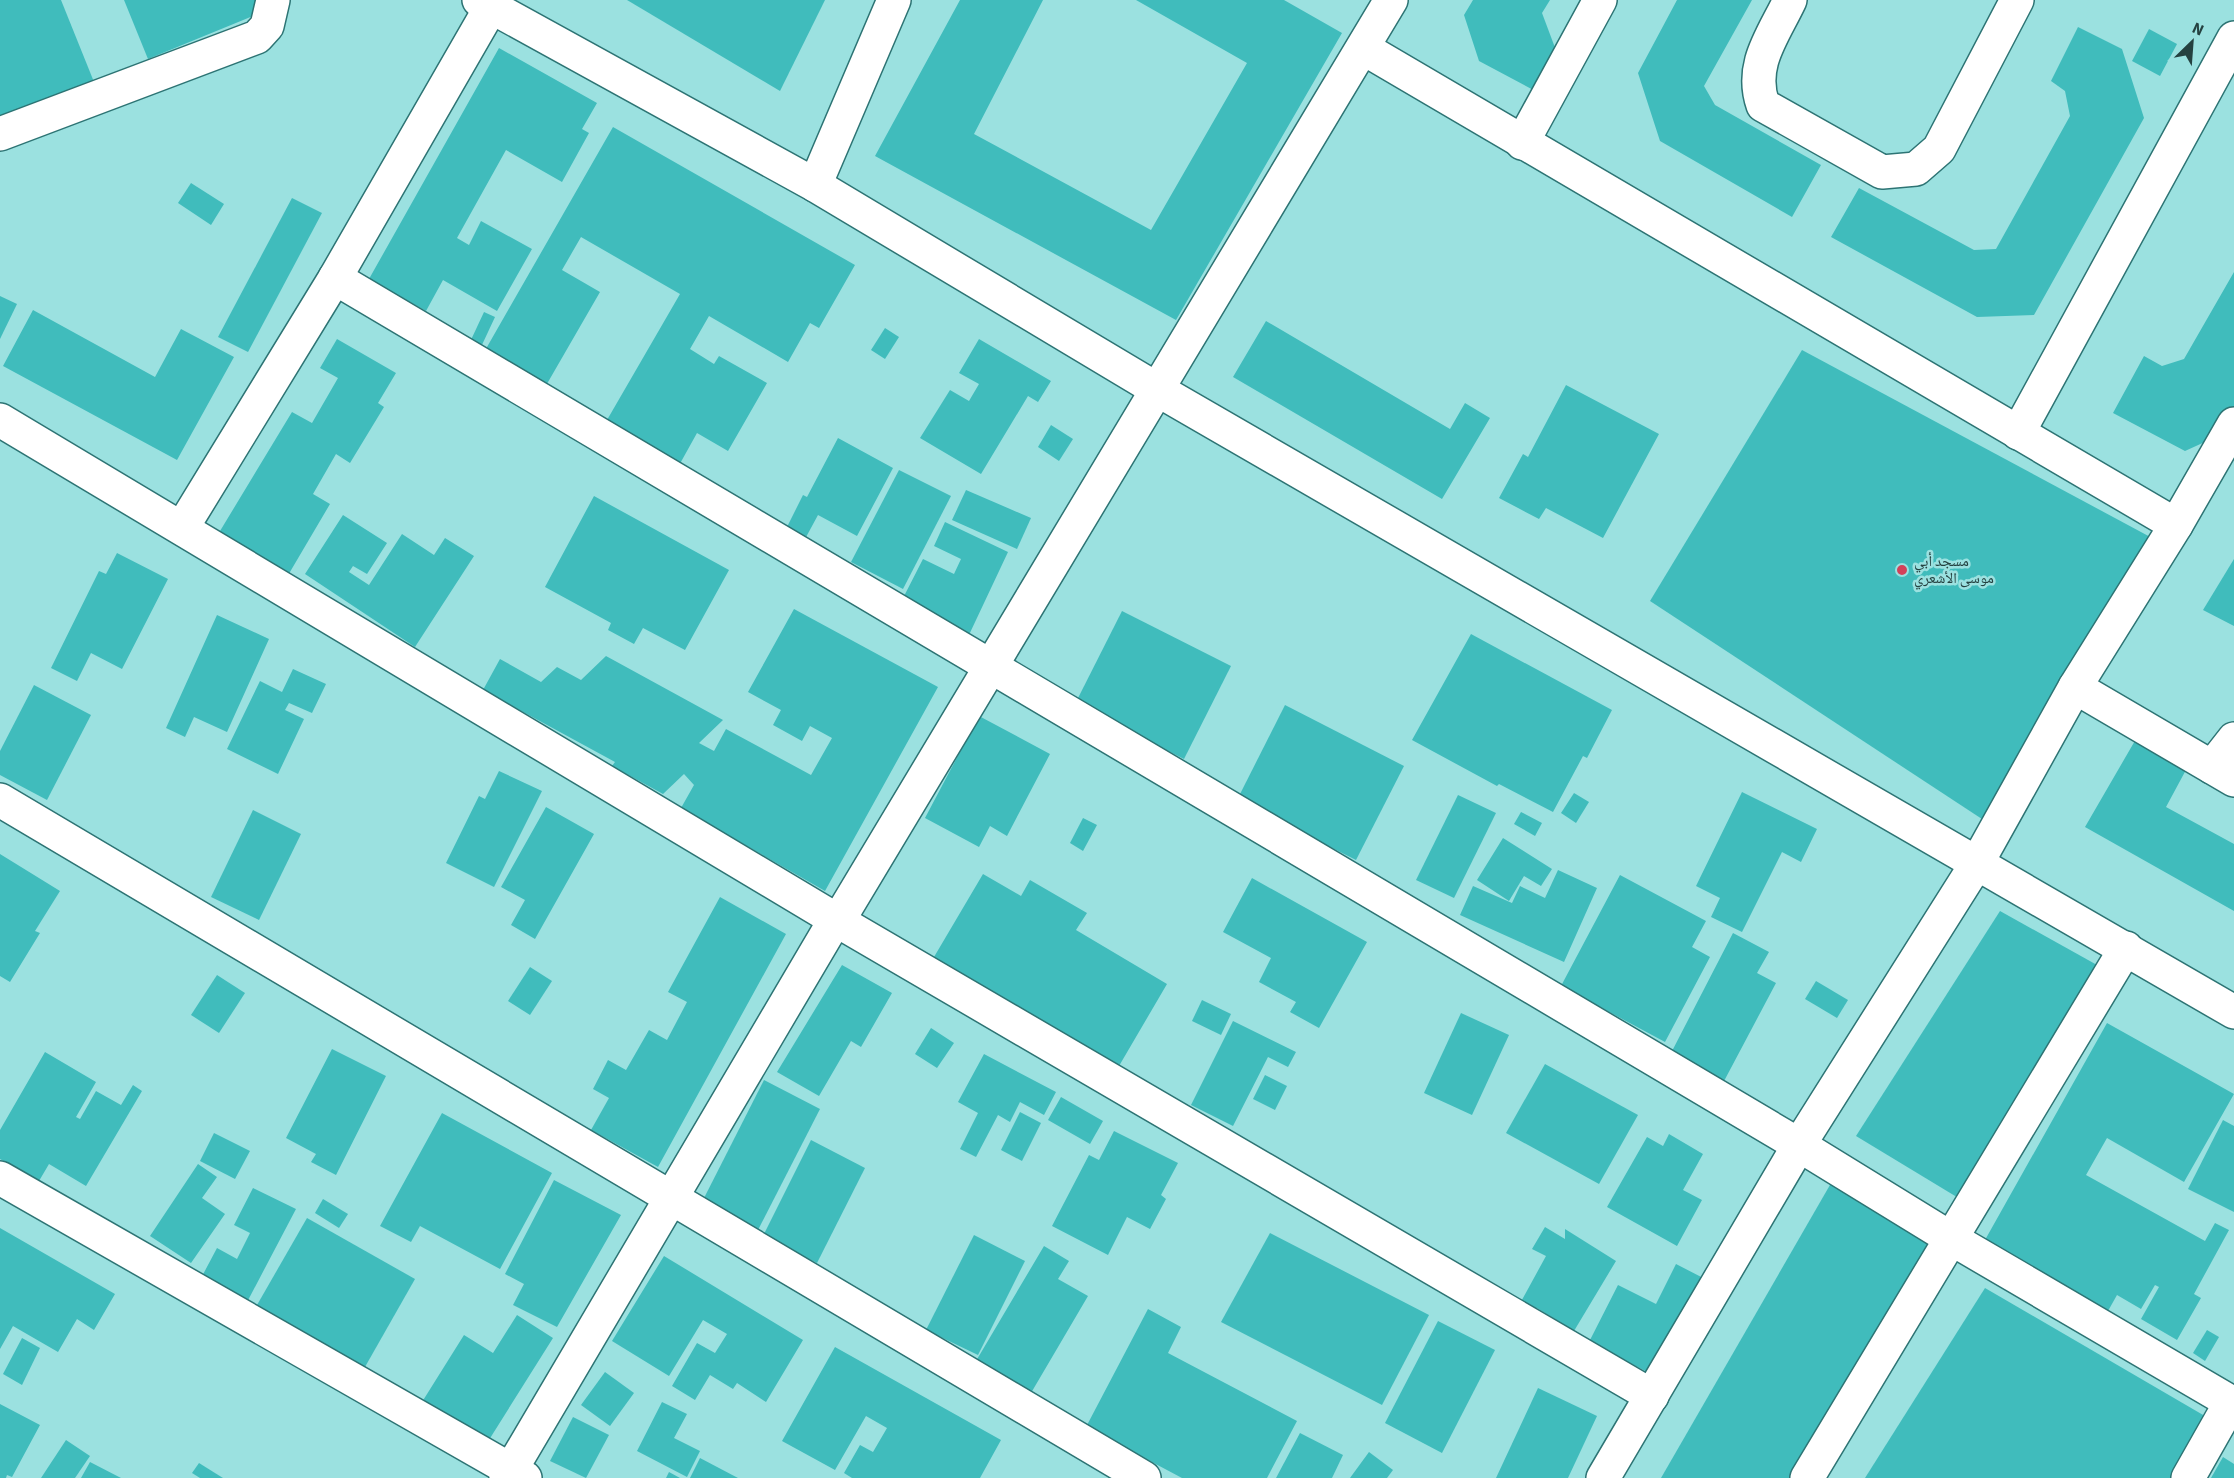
<svg xmlns="http://www.w3.org/2000/svg" width="2234" height="1478" font-family="'Source Sans 3','Noto Naskh Arabic',sans-serif">
<style>
.building{fill:#40bcbc}
.lines{fill:none;stroke-linecap:round;stroke-linejoin:round}
.minor-casing{stroke:#2d7474;stroke-width:36}
.minor{stroke:#fff;stroke-width:33}
.poi-dot{fill:#d2415a;stroke:#9be1e0;stroke-width:2}
.labels{text-anchor:middle;stroke-width:5;stroke-linejoin:round;paint-order:stroke}
.poi-label{font-size:15px;fill:#244140;stroke:#9be1e0;text-anchor:start}
</style>
<rect width="100%" height="100%" fill="#9be1e0"/>
<g class="building">
<polygon points="0,0 61,0 94,82 0,121"/>
<polygon points="124,0 275,0 277,6 148,59"/>
<polygon points="627,0 825,0 780,91"/>
<polygon points="960,0 1043,0 974,134 1151,230 1247,63 1136,0 1284,0 1342,33 1176,320 875,156"/>
<polygon points="1473,0 1550,0 1542,13 1560,61 1537,92 1479,61 1464,15"/>
<polygon points="1677,0 1752,0 1704,86 1715,105 1821,165 1792,217 1660,141 1638,73"/>
<polygon points="2078,27 2122,49 2144,118 2034,315 1977,317 1831,237 1859,188 1974,250 1996,249 2070,116 2065,91 2051,81"/>
<polygon points="2149,29 2177,44 2160,76 2132,61"/>
<polygon points="499,48 597,103 582,129 589,133 562,182 506,150 457,238 469,245 481,221 532,249 497,311 443,280 426,311 369,279"/>
<polygon points="613,127 855,265 819,328 810,323 788,362 709,316 690,349 714,364 719,356 767,383 728,451 697,433 677,469 657,459 661,451 607,420 680,294 581,237 562,270 600,292 544,389 483,354"/>
<polygon points="191,183 224,204 211,225 178,203"/>
<polygon points="292,198 322,213 248,352 218,337"/>
<polygon points="2234,272 2234,408 2218,436 2185,451 2113,413 2144,356 2162,366 2184,359"/>
<polygon points="0,296 17,304 0,339"/>
<polygon points="33,310 155,377 181,329 234,357 177,460 3,366"/>
<polygon points="484,312 495,317 481,347 470,342"/>
<polygon points="1266,321 1450,429 1465,403 1490,418 1442,499 1233,377"/>
<polygon points="885,328 899,337 885,359 871,350"/>
<polygon points="337,339 396,373 378,403 384,407 350,463 336,454 313,494 330,504 287,577 217,536 292,412 312,423 338,378 320,368"/>
<polygon points="979,339 1051,381 1038,402 1028,396 981,474 920,438 950,390 969,401 979,384 959,373"/>
<polygon points="1802,350 2154,539 1985,821 1650,601"/>
<polygon points="1566,385 1659,434 1603,538 1546,508 1539,519 1499,498 1523,454 1528,457"/>
<polygon points="1051,425 1073,439 1059,461 1038,447"/>
<polygon points="838,438 893,468 857,536 818,515 805,539 786,529 803,495 807,497"/>
<polygon points="899,470 951,496 903,589 851,562"/>
<polygon points="966,490 1031,518 1017,549 952,520"/>
<polygon points="594,496 729,570 685,650 643,628 634,644 608,630 611,623 545,587"/>
<polygon points="343,515 387,543 367,574 353,566 349,572 369,585 402,534 434,555 445,538 474,556 415,647 305,574"/>
<polygon points="945,522 1008,552 968,637 900,604 923,559 954,574 961,559 934,546"/>
<polygon points="117,553 168,579 122,669 91,653 77,681 51,668 99,571 106,574"/>
<polygon points="2234,559 2234,626 2203,610"/>
<polygon points="794,609 938,687 825,891 681,808 694,785 684,774 663,794 612,766 615,762 483,690 500,659 541,682 557,667 581,680 606,656 723,720 699,743 714,751 726,729 811,775 832,738 810,726 802,741 773,725 781,710 748,692"/>
<polygon points="1122,611 1231,666 1184,759 1075,704"/>
<polygon points="217,615 269,639 227,732 194,717 185,737 166,728"/>
<polygon points="1471,634 1612,710 1587,758 1583,756 1553,812 1499,784 1497,786 1412,740"/>
<polygon points="293,669 326,684 312,713 289,703 285,710 304,719 278,774 227,749 260,681 282,692"/>
<polygon points="34,685 91,715 47,800 0,775 0,751"/>
<polygon points="1285,705 1404,766 1356,860 1237,800"/>
<polygon points="979,716 1050,754 1007,836 990,826 979,847 925,818"/>
<polygon points="2136,739 2187,768 2166,807 2234,844 2234,911 2085,827"/>
<polygon points="499,771 542,791 494,887 446,863 479,796 485,799"/>
<polygon points="1742,792 1817,829 1801,862 1782,852 1742,932 1711,917 1720,898 1696,886"/>
<polygon points="1574,793 1589,802 1576,823 1561,813"/>
<polygon points="1458,795 1496,813 1454,898 1416,880"/>
<polygon points="546,807 594,834 535,939 511,925 525,900 501,887"/>
<polygon points="253,810 301,834 259,920 211,897"/>
<polygon points="1521,812 1542,823 1535,836 1514,824"/>
<polygon points="1083,818 1097,825 1083,851 1070,843"/>
<polygon points="1503,838 1552,869 1541,886 1524,876 1509,901 1477,880"/>
<polygon points="0,854 60,891 35,931 40,933 10,982 0,976"/>
<polygon points="1558,870 1597,888 1564,962 1460,915 1473,886 1512,903 1520,886 1545,898"/>
<polygon points="983,874 1021,896 1030,880 1087,913 1076,930 1167,984 1119,1066 934,957"/>
<polygon points="1620,875 1706,921 1692,947 1710,957 1665,1042 1561,986"/>
<polygon points="1252,878 1367,942 1319,1028 1290,1012 1296,1002 1259,982 1271,958 1223,932"/>
<polygon points="720,897 786,934 658,1167 591,1130 609,1098 593,1089 608,1060 626,1070 649,1030 667,1040 687,1002 668,992"/>
<polygon points="2000,911 2106,970 1970,1205 1856,1136"/>
<polygon points="1733,933 1769,952 1757,973 1776,983 1723,1083 1670,1055"/>
<polygon points="842,965 892,993 861,1047 851,1041 819,1096 777,1072"/>
<polygon points="530,967 552,981 530,1015 508,1001"/>
<polygon points="217,975 245,993 219,1033 191,1015"/>
<polygon points="1816,981 1848,1000 1837,1018 1805,999"/>
<polygon points="1202,1000 1231,1014 1221,1035 1192,1021"/>
<polygon points="1461,1013 1509,1035 1472,1115 1424,1093"/>
<polygon points="1233,1021 1296,1052 1288,1067 1268,1057 1233,1126 1191,1105"/>
<polygon points="2107,1023 2234,1094 2184,1182 2107,1138 2086,1175 2205,1241 2215,1223 2229,1230 2194,1294 2201,1298 2177,1340 2141,1319 2159,1287 2155,1285 2141,1309 2117,1295 2108,1311 1985,1240"/>
<polygon points="931,1028 954,1043 937,1068 915,1054"/>
<polygon points="332,1049 386,1076 336,1175 311,1162 316,1154 286,1138"/>
<polygon points="45,1052 96,1082 76,1117 80,1119 96,1091 121,1105 133,1085 142,1091 86,1186 49,1164 39,1181 0,1159 0,1130"/>
<polygon points="984,1054 1056,1092 1044,1115 1020,1102 1010,1122 998,1115 976,1157 960,1149 978,1113 958,1102"/>
<polygon points="1545,1064 1638,1115 1599,1184 1506,1133"/>
<polygon points="1265,1075 1287,1086 1275,1110 1253,1099"/>
<polygon points="764,1080 820,1109 758,1230 702,1202"/>
<polygon points="1061,1097 1103,1121 1090,1144 1048,1120"/>
<polygon points="1020,1112 1041,1123 1022,1161 1001,1150"/>
<polygon points="442,1113 552,1173 500,1269 420,1226 411,1242 380,1226"/>
<polygon points="2223,1120 2234,1126 2234,1212 2188,1189"/>
<polygon points="1114,1131 1178,1163 1161,1195 1166,1199 1150,1229 1127,1217 1108,1255 1052,1226 1089,1155 1099,1160"/>
<polygon points="214,1133 250,1151 235,1179 200,1161"/>
<polygon points="1669,1134 1703,1154 1683,1190 1702,1200 1677,1246 1607,1207 1647,1137 1663,1146"/>
<polygon points="811,1140 865,1168 817,1263 763,1236"/>
<polygon points="198,1164 217,1177 202,1198 225,1214 191,1263 150,1236"/>
<polygon points="1834,1178 1934,1236 1795,1478 1661,1478"/>
<polygon points="554,1180 621,1215 557,1327 513,1305 524,1284 505,1274"/>
<polygon points="253,1188 296,1209 245,1306 199,1282 217,1248 237,1259 250,1233 234,1225"/>
<polygon points="323,1199 348,1214 339,1228 315,1213"/>
<polygon points="307,1218 415,1279 361,1374 253,1312"/>
<polygon points="1545,1227 1565,1239 1565,1229 1616,1261 1574,1331 1537,1308 1531,1316 1517,1309 1546,1256 1532,1249"/>
<polygon points="0,1228 115,1294 94,1330 77,1319 58,1352 13,1326 0,1349"/>
<polygon points="1270,1233 1429,1315 1382,1405 1221,1322"/>
<polygon points="974,1235 1025,1261 978,1355 926,1330"/>
<polygon points="1044,1246 1069,1261 1058,1279 1088,1296 1031,1393 976,1361"/>
<polygon points="664,1256 803,1340 766,1402 737,1383 733,1389 710,1375 695,1400 672,1386 697,1343 715,1353 727,1334 703,1320 669,1376 612,1341"/>
<polygon points="1676,1264 1709,1281 1659,1378 1589,1342 1618,1285 1656,1304"/>
<polygon points="1985,1288 2210,1419 2177,1478 1865,1478"/>
<polygon points="1148,1309 1181,1327 1168,1353 1297,1421 1267,1478 1182,1478 1086,1427"/>
<polygon points="517,1315 553,1338 482,1451 417,1410 464,1335 493,1353"/>
<polygon points="1438,1321 1495,1350 1442,1453 1385,1423"/>
<polygon points="2207,1330 2219,1337 2205,1361 2193,1353"/>
<polygon points="22,1338 40,1348 22,1385 3,1374"/>
<polygon points="835,1347 1001,1440 980,1478 852,1478 844,1473 860,1445 873,1452 887,1428 866,1416 835,1470 782,1441"/>
<polygon points="605,1372 634,1393 610,1426 581,1405"/>
<polygon points="1538,1388 1597,1416 1568,1478 1496,1478"/>
<polygon points="662,1402 687,1414 674,1438 700,1451 687,1477 637,1451"/>
<polygon points="0,1404 40,1425 12,1477 7,1475 6,1478 0,1478"/>
<polygon points="573,1417 609,1435 586,1478 550,1461"/>
<polygon points="1300,1433 1343,1455 1332,1478 1276,1478"/>
<polygon points="66,1440 90,1456 75,1478 41,1478"/>
<polygon points="1369,1452 1393,1470 1387,1478 1350,1478"/>
<polygon points="2223,1457 2234,1464 2234,1478 2211,1478"/>
<polygon points="700,1458 738,1478 690,1478"/>
<polygon points="90,1462 121,1478 81,1478"/>
<polygon points="199,1463 223,1478 200,1478 192,1473"/>
<polygon points="669,1472 680,1478 666,1478"/>
</g>
<g class="lines">
<defs>
<g id="minor">
<polyline points="479,0 815,185 1158,390 2234,1012"/>
<path d="M1790,0c-17,36 -41,65 -27,105l119,67 34,-3 23,-20 78,-149"/>
<polyline points="1363,48 2176,525"/>
<polyline points="0,134 257,37 267,26 273,0"/>
<polyline points="1522,143 1600,0"/>
<polyline points="815,185 894,0"/>
<polyline points="335,278 1799,1145 1952,1239 2234,1404"/>
<polyline points="0,420 838,921 1652,1396"/>
<polyline points="2018,433 2234,38"/>
<polyline points="182,528 335,278 491,7"/>
<polyline points="2075,687 2234,780"/>
<polyline points="2212,767 2234,739"/>
<polyline points="0,800 1144,1478"/>
<polyline points="0,1178 525,1478"/>
<polyline points="506,1478 828,932 838,921 1391,0"/>
<polyline points="1603,1478 1799,1145 1977,863 2075,687 2176,525 2234,424"/>
<polyline points="1807,1478 2126,948"/>
<polyline points="2188,1478 2231,1402"/>
</g>
</defs>
<use href="#minor" class="minor-casing"/>
<use href="#minor" class="minor"/>
</g>
<circle class="poi-dot" cx="1902" cy="570" r="6"/>
<g class="labels">
<g class="poi-label">
<text x="1914" y="566">مسجد أبي<tspan x="1914" dy="17">موسى الأشعري</tspan></text>
</g>
</g>
<g transform="translate(2192 42) rotate(25)" stroke="#9be1e0" stroke-width="4.5" paint-order="stroke">
<path d="M0-4.5L10 22L0 15L-10 22Z" fill="#244140"/>
<text y="-9" font-size="16" font-weight="bold" text-anchor="middle" fill="#244140">N</text>
</g>
</svg>
